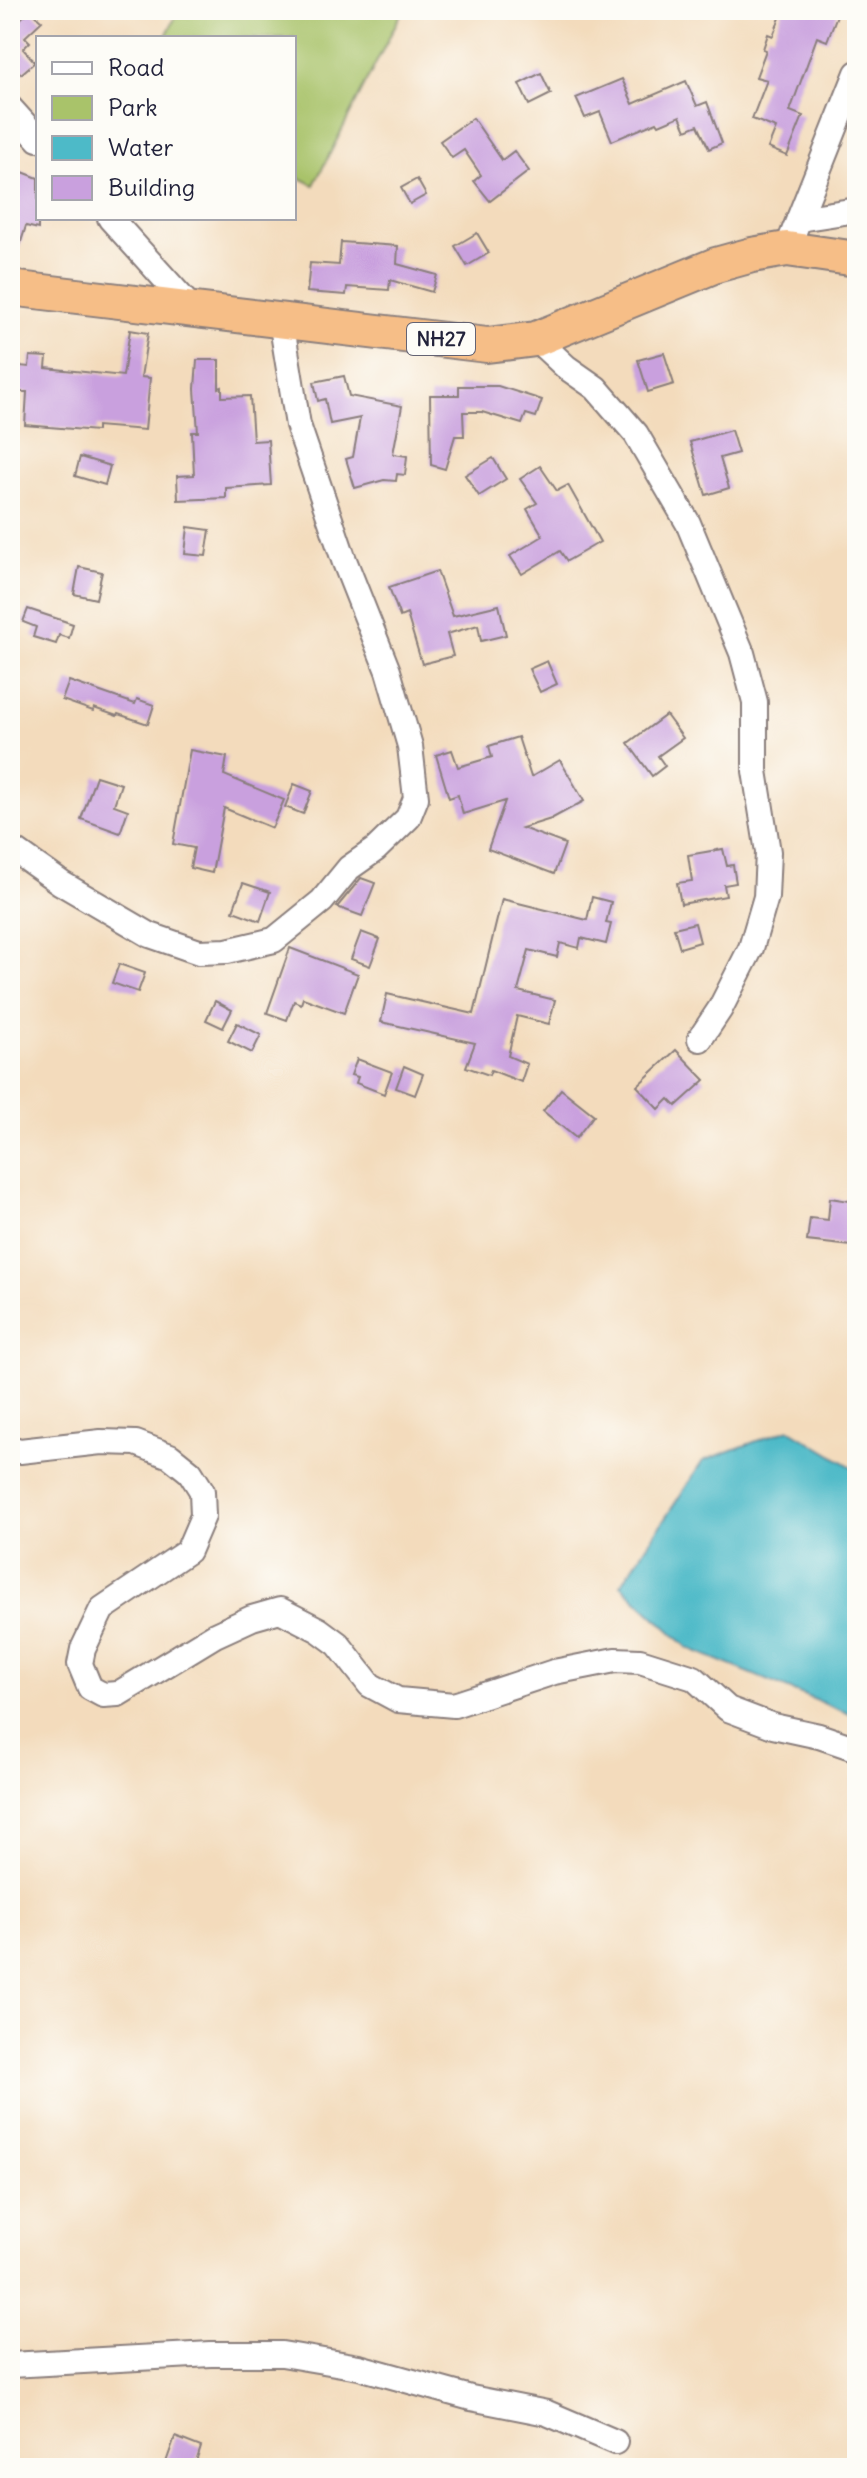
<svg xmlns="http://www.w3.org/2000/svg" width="867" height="2478" font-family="Delius,sans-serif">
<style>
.green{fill:#a9c36a;stroke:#667252;stroke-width:2}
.water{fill:#4dbac8;stroke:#386e82;stroke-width:2}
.building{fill:#c9a0de}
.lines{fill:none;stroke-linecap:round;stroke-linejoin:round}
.minor-casing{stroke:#8a7e7c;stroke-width:28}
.highway-casing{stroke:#8a7e7c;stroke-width:38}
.minor{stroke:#fff;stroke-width:24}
.highway{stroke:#f6be87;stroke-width:34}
.labels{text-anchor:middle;stroke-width:7;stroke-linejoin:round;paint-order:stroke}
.shield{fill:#fdfcf7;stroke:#646373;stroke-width:2}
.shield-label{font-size:20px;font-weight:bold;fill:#22223b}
</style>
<rect width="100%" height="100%" fill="#fdfcf7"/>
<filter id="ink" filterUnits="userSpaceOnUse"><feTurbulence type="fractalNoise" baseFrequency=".0125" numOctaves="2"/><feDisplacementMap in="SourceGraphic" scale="16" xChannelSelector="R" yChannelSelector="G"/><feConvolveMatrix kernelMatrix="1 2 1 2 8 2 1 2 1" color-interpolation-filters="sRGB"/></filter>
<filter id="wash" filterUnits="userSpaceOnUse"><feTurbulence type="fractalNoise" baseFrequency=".006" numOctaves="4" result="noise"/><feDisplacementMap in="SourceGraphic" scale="32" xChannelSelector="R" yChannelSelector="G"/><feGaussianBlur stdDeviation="1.8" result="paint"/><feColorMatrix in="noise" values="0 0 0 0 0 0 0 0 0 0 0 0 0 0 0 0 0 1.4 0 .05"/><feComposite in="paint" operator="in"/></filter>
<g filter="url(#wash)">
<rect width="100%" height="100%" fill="#f3dbbc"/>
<polygon class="green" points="179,10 403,10 314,185 294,175 294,38 165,38"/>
<polygon class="water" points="789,1429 857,1470 857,1717 688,1648 621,1585 703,1461"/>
<g id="blocks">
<g class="building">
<polygon points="30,10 42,21 25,37 30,42 23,49 35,62 21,74 10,62 10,20 14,25"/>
<polygon points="783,10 839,10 827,41 817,37 790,111 803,116 787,156 768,148 776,128 752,119 767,80 756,77 766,50 763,49 768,34 773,36"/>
<polygon points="541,73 551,94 529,105 519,84"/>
<polygon points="622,79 633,104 686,81 697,106 707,102 722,143 709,149 698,125 686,130 680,116 659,125 657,122 612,141 600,112 585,118 576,98"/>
<polygon points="473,118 502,160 514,151 529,171 490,201 474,181 481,175 464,150 452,158 440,141"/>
<polygon points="15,169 38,178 38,229 26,226 14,264 10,264 10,184"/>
<polygon points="417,179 426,195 410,204 401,188"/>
<polygon points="477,233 489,253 467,266 455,246"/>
<polygon points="341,242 398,246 397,264 437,275 432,292 390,280 389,290 347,287 346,295 307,292 310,263 339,265"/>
<polygon points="130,330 148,333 141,377 150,378 145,430 97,426 97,431 25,425 27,392 18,392 20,366 29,367 30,356 47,357 46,368 123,376"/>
<polygon points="664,353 674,384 648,392 638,360"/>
<polygon points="197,360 219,360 219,388 222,387 222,397 250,396 253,441 268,440 271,485 226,488 226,498 178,500 177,476 194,475 192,432 198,432 195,389"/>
<polygon points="344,376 349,396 402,406 393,454 407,456 405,475 397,474 396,481 384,480 355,488 346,459 353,457 360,418 330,424 325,399 318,401 314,382"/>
<polygon points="459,386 498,386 542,400 536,417 526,414 522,424 482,412 463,412 464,436 455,436 445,469 431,465 430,395 459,395"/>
<polygon points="731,430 738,453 720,458 729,488 706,495 690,442"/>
<polygon points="80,457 110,466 105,485 75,476"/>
<polygon points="493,458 506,479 479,496 465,475"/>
<polygon points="540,466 557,491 568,485 600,542 567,561 560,551 522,574 510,556 543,536 527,509 537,503 520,479"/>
<polygon points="188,527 210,530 206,556 185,554"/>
<polygon points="79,567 102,572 96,599 74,594"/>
<polygon points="437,571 453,616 499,605 506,635 481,641 478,625 447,634 453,656 422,664 407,614 400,617 389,587"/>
<polygon points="28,609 73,624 69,638 59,635 56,644 33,637 36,627 23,622"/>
<polygon points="547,661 557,684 540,692 529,669"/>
<polygon points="69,681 135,704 137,699 154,705 148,724 118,714 117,716 94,708 93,711 62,700"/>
<polygon points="666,715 683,738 658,756 665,766 652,776 628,743"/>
<polygon points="518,737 531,777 560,760 584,801 551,819 522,828 565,844 554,874 488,849 505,801 463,814 458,795 449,798 436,755 452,750 458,767 492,757 489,746"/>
<polygon points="190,750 227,757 224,775 284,800 272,828 224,808 212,873 190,868 194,848 173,844"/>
<polygon points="96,776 121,784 114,805 128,810 120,833 81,819"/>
<polygon points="294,784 312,791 303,814 285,807"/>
<polygon points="723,849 727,866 733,865 736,883 724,885 726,896 681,904 677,883 692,881 688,855"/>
<polygon points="361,878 375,883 362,916 337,907"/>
<polygon points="243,883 270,892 260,921 233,911"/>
<polygon points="592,897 611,902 606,923 611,924 606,944 581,938 579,948 560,943 557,957 529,950 518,991 555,1000 549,1024 517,1016 508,1056 527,1064 521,1082 491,1070 489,1075 466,1067 475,1043 381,1022 387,994 474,1014 502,899 587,920"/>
<polygon points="695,923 700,942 680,948 674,928"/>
<polygon points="361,932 380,939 370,966 351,959"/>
<polygon points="290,948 358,974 344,1013 303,998 301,1004 294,1001 287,1020 267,1013"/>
<polygon points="119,964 145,973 138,992 112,983"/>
<polygon points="215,1001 232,1010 223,1028 206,1020"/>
<polygon points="237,1023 261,1035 252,1053 228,1041"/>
<polygon points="676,1050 705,1080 676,1106 669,1099 659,1109 637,1086"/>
<polygon points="357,1059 392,1072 384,1094 356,1083 358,1077 351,1075"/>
<polygon points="404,1066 423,1074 415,1095 396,1088"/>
<polygon points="561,1089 594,1115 576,1138 543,1111"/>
<polygon points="830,1198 856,1202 851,1246 807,1241 810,1218 828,1220"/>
<polygon points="175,2437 201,2447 194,2468 164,2468"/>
</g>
</g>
</g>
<g filter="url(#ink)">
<use href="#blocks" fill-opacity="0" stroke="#8a7e7c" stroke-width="2"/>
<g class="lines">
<defs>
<g id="minor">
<polyline points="10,108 38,139"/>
<polyline points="110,218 193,310"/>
<polyline points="799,219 857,210"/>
<polyline points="787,249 857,73"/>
<polyline points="536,339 566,367 596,388 636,434 688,523 742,653 755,702 755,771 768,852 766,897 751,948 720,1009 700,1039"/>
<polyline points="10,847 61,883 150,935 199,952 227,951 274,940 322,901 349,868 376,849 408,818 416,798 410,746 388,671 344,560 298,425 281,320"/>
<polyline points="10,1448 20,1451 101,1442 136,1443 170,1456 190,1472 202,1491 203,1516 188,1551 102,1609 83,1649 80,1664 90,1688 103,1695 118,1694 215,1635 252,1618 280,1610 319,1630 338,1644 370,1685 398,1700 454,1705 554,1672 615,1660 640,1661 694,1678 728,1709 773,1726 819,1736 857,1749"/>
<polyline points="10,2365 211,2354 282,2354 359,2367 471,2398 547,2413 615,2442"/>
</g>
<polyline id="highway" points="10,288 487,345 536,339 716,265 752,255 787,249 857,259"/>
</defs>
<use href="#minor" class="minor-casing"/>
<use href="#highway" class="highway-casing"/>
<use href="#minor" class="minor"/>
<use href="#highway" class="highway"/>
</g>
</g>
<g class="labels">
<rect class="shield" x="407" y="323" width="68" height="32" rx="6"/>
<g class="shield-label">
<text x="441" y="346">NH27</text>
</g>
</g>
<rect width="867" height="2478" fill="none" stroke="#fdfcf7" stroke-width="40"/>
<rect x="36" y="36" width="260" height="184" fill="#fdfcf7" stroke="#a5a5ac" stroke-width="2"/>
<rect x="52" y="62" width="40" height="12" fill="#ffffff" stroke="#a5a5ac" stroke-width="2"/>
<text x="108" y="76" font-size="24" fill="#22223b">Road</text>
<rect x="52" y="96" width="40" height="24" fill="#a9c36a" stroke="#a5a5ac" stroke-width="2"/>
<text x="108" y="116" font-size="24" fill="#22223b">Park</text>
<rect x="52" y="136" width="40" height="24" fill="#4dbac8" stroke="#a5a5ac" stroke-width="2"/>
<text x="108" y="156" font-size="24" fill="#22223b">Water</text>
<rect x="52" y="176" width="40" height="24" fill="#c9a0de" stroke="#a5a5ac" stroke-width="2"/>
<text x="108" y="196" font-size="24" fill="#22223b">Building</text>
</svg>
